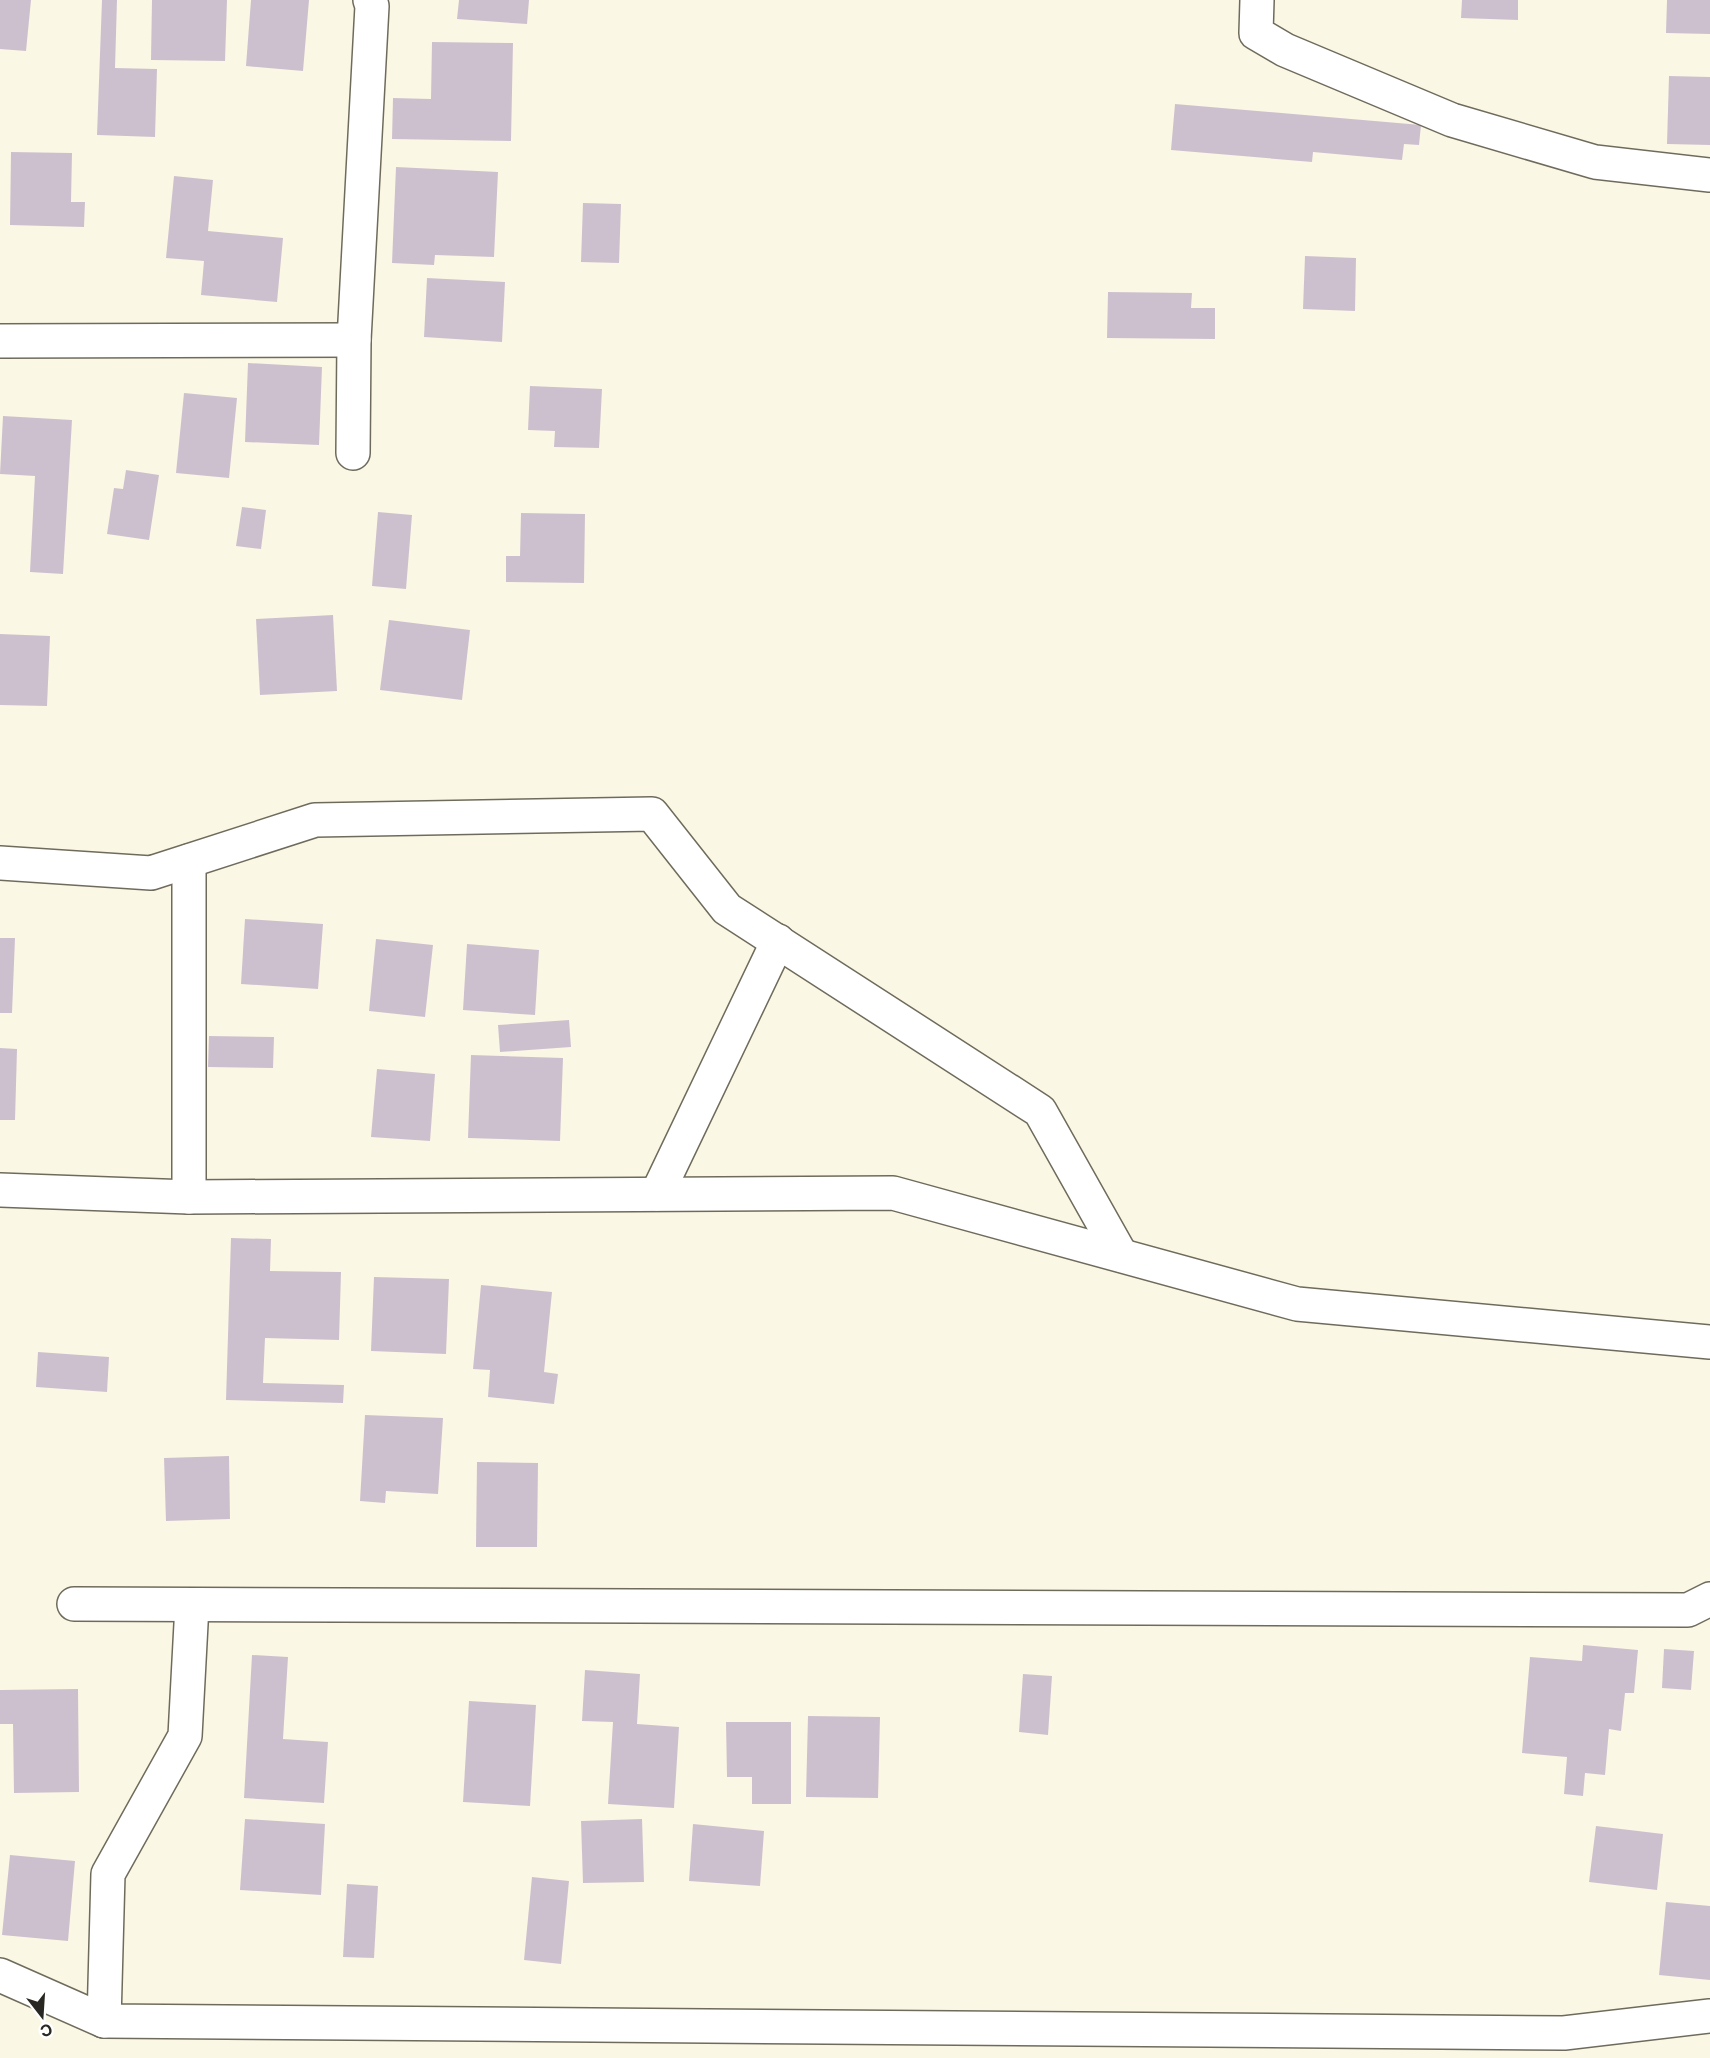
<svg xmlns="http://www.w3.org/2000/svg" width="1710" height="2058" font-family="Inter,sans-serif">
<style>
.building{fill:#cdc0ce}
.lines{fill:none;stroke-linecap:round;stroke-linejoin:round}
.minor-casing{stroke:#6f6b5c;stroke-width:36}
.minor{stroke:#fff;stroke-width:33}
</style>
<rect width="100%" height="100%" fill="#fbf7e5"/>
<g class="building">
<polygon points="0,0 31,0 26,51 0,49"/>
<polygon points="102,0 117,0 115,68 157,69 155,137 97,135"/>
<polygon points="152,0 227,0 225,61 151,60"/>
<polygon points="251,0 309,0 303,71 246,66"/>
<polygon points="459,0 529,0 527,24 457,19"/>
<polygon points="1462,0 1518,0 1518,20 1461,18"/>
<polygon points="1667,0 1710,0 1710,34 1666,33"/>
<polygon points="432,42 513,43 511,141 392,139 393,98 431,99"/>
<polygon points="1669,76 1710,77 1710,145 1667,144"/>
<polygon points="1175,104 1421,125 1419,145 1404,144 1402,160 1313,152 1312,162 1171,150"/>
<polygon points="11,152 72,153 71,202 85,202 84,227 10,225"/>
<polygon points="396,167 498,172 494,257 435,255 434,265 392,263"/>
<polygon points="174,176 213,180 208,231 283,238 277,302 201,295 204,261 166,258"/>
<polygon points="583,203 621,204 619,263 581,262"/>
<polygon points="1305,256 1356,258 1355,311 1303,309"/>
<polygon points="427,278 505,282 502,342 424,337"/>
<polygon points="1108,292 1192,293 1191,308 1215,308 1215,339 1107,338"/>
<polygon points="248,363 322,367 319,445 245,442"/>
<polygon points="530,386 602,389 599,448 554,447 555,431 528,430"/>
<polygon points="184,393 237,398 229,478 176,473"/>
<polygon points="3,416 72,420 63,574 30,572 35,476 0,474"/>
<polygon points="126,470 159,475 149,540 107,534 114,488 123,489"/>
<polygon points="242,507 266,510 261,549 236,546"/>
<polygon points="378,512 412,515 406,589 372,586"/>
<polygon points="521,513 585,514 584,583 506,582 506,556 520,556"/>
<polygon points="333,615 337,691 260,695 256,619"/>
<polygon points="389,620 470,630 462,700 380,690"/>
<polygon points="0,634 50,636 47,706 0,705"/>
<polygon points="245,919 323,924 318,989 241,984"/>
<polygon points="0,938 15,938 12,1013 0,1013"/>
<polygon points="376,939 433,945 425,1017 369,1011"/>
<polygon points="467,944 539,950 535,1015 463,1010"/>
<polygon points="569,1020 571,1047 500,1052 498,1025"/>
<polygon points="209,1036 274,1037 273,1068 208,1067"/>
<polygon points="0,1048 17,1049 15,1120 0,1120"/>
<polygon points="471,1055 563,1058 560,1141 468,1138"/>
<polygon points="377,1069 435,1074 430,1141 371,1137"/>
<polygon points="231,1238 271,1239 270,1271 341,1272 339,1340 265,1338 263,1383 344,1385 343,1403 226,1400"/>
<polygon points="374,1277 449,1279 446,1354 371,1351"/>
<polygon points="481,1285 552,1292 544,1372 558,1374 554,1404 488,1397 490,1370 473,1369"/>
<polygon points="38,1352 109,1357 107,1392 36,1387"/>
<polygon points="365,1415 443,1418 438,1494 386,1491 385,1503 360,1501"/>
<polygon points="229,1456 230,1519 166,1521 164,1458"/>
<polygon points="477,1462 538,1463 537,1547 476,1547"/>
<polygon points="1583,1645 1638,1650 1634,1693 1625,1693 1621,1731 1609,1729 1605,1775 1585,1773 1583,1796 1564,1794 1567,1757 1522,1753 1530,1657 1582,1661"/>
<polygon points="1664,1649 1694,1651 1691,1690 1662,1688"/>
<polygon points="252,1655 288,1657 283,1739 328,1742 324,1803 244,1798"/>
<polygon points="585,1670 640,1674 637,1724 679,1727 674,1808 608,1804 613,1722 582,1721"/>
<polygon points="1023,1674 1052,1676 1048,1735 1019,1732"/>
<polygon points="78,1689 79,1792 14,1793 13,1724 0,1724 0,1690"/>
<polygon points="469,1701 536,1705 530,1806 463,1802"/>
<polygon points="808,1716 880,1717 878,1798 806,1797"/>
<polygon points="726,1722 791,1722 791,1804 752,1804 752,1777 727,1777"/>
<polygon points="245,1819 325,1824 321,1895 240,1890"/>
<polygon points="642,1819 644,1882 583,1883 581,1821"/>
<polygon points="693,1824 764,1831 760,1886 689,1881"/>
<polygon points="1596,1826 1663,1834 1657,1890 1589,1882"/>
<polygon points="10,1855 75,1861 68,1941 2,1935"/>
<polygon points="532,1877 569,1881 561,1964 524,1960"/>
<polygon points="347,1884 378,1886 374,1958 343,1957"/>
<polygon points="1666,1902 1710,1906 1710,1980 1659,1975"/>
</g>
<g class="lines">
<defs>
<g id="minor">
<polyline points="1257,0 1256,33 1285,50 1452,120 1595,162 1710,175"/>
<polyline points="0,341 354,340"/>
<polyline points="353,453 354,340 372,6 370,0"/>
<polyline points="189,861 189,1197"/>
<polyline points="0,863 151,873 315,820 652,814 727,909 1040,1111 1121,1255"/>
<polyline points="0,1190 189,1197 893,1193 1297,1304 1710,1342"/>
<polyline points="657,1194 778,941"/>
<polyline points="74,1604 1688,1610 1710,1599"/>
<polyline points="192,1605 185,1736 108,1874 104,2021 1564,2033 1710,2016"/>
<polyline points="0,1975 104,2021"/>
</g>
</defs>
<use href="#minor" class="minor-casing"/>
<use href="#minor" class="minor"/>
</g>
<g transform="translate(42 2016) rotate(163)" stroke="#ffffff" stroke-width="4.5" paint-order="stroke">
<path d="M0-4.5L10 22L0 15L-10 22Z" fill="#292721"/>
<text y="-9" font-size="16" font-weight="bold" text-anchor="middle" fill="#292721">С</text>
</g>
</svg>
